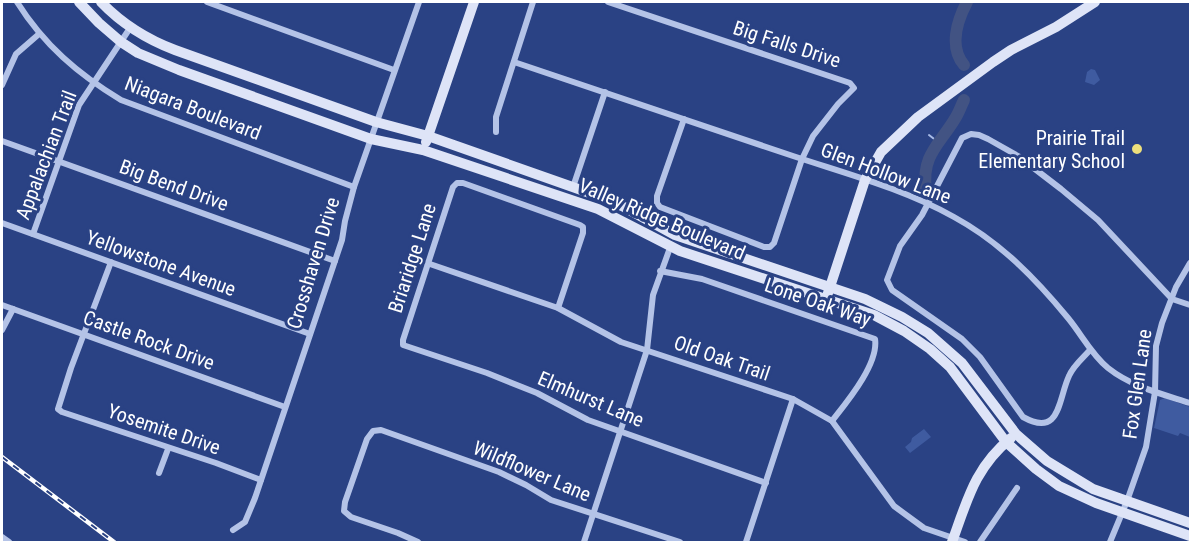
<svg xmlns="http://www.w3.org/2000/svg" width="1192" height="544" font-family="'Roboto Condensed',sans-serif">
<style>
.green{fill:#3f5ba0}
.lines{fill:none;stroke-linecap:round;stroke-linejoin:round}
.stream{stroke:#a9bce7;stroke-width:2}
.river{stroke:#425383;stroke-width:12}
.street{stroke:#b4c3e7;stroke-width:6}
.secondary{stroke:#dee4f7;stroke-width:10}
.rail-casing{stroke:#fff;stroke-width:4.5}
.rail{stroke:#2a4284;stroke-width:2;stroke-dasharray:7;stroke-linecap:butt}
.poi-dot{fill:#eddf7c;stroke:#2a4284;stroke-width:2}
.labels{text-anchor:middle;stroke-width:6;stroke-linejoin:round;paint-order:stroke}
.street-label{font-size:20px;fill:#fff;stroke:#2a4284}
.poi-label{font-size:20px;fill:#fff;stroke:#2a4284;text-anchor:end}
</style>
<rect width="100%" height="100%" fill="#2a4284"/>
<g class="green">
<polygon points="1091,69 1095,70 1100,80 1094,85 1085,82 1087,72"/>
<polygon points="1165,398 1190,407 1190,437 1180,433 1178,436 1154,428 1160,400"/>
<polygon points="924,429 931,437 910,453 905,447 911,442 912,438"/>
</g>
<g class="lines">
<polyline class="stream" points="929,135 938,142"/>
<g class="river">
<path d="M964,65c-15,-18 -7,-44 3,-63"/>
<path d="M926,189c-5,-34 15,-46 30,-72 3,-5 5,-11 8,-17"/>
</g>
<g class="street">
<path d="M17,2c27,43 61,72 104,98l233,87"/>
<polyline points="207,2 394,70"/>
<polyline points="608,2 850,83 854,88 838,104 813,136 802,159 774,243 770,247 764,247 660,207 657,203 657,196 684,119"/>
<path d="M514,62c93,31 186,62 279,94 54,18 111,33 161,61 46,25 81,61 114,101 14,17 23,36 40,50 24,19 54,26 82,35"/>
<polyline points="2,85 16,54 39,34"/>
<polyline points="496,132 496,117 533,2"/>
<polyline points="2,141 335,261"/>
<polyline points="573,187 605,92"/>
<polyline points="2,223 310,334"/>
<polyline points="33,234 79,105 130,28"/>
<polyline points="111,262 71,368 58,409 62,412 216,463 261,480"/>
<polyline points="427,263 558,308 621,342 793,399 832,421 894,506 924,528 965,542"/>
<path d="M660,271l42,8 173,60c4,25 -29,64 -43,82"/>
<polyline points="2,305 285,407"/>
<polyline points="558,308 583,233 583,227 580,225 463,183 457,183 453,187 403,340 403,345 487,373 537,393 588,420 766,483"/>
<polyline points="2,330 13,309"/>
<path d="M1090,350c-7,8 -17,16 -21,26 -11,23 -8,62 -46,41l-43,-60 -18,-18 -70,-49 -5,-10 13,-34 22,-31 40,-77 9,-4 8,1 9,4 30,17 43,33 37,31 74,79 18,6"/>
<polyline points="159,473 168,449"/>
<polyline points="233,530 245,522 255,498 342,240 345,221 354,187 419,2"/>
<polyline points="2,537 9,542"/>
<polyline points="418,542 398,533 351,517 344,511 345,502 367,439 373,431 381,430 499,472 526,485 551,500 680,542"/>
<polyline points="584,542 647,350 653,295 671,245"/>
<polyline points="746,542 793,399"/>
<polyline points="980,542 1017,488"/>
<polyline points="1110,542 1127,501 1146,447 1155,392 1156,346 1162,323 1176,287 1190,263"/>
</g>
<g class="secondary">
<polyline points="79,2 99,23 121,42 138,53 179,70 371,139 423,150 598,209 680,251 874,315 904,331 930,349 950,367 1006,442 1036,469 1059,486 1096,503 1190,536"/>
<path d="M101,2c22,23 45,37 74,48l201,72 52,14 173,61 23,10 51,28 190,64 37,18 26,16 34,30 54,71 31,27 46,28 97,34"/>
<polyline points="426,142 474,2"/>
<polyline points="828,293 865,180 881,152 918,117 993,62 1011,50 1056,27 1095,2"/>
<path d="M952,542c15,-41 23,-75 59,-104"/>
</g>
<defs>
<polyline id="rail" points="2,457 114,542"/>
</defs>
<use href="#rail" class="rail-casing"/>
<use href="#rail" class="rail"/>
</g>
<circle class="poi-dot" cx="1137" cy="149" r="6"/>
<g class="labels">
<g class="street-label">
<text transform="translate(787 44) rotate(18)" y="7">Big Falls Drive</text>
<text transform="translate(193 108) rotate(21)" y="7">Niagara Boulevard</text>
<text transform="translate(46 155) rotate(-69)" y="7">Appalachian Trail</text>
<text transform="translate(886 173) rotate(21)" y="7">Glen Hollow Lane</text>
<text transform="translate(174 185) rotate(20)" y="7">Big Bend Drive</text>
<text transform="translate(662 219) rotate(23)" y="7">Valley Ridge Boulevard</text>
<text transform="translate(412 258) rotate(-72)" y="7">Briaridge Lane</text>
<text transform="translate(161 263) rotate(20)" y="7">Yellowstone Avenue</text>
<text transform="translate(313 263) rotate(-73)" y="7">Crosshaven Drive</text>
<text transform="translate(818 302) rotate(19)" y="7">Lone Oak Way</text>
<text transform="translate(149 340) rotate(20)" y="7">Castle Rock Drive</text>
<text transform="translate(722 358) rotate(19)" y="7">Old Oak Trail</text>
<text transform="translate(1137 384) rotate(-82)" y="7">Fox Glen Lane</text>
<text transform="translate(591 399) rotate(23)" y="7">Elmhurst Lane</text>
<text transform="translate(164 429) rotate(19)" y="7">Yosemite Drive</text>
<text transform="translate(532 471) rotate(23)" y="7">Wildflower Lane</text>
</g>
<g class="poi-label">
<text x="1125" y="145">Prairie Trail<tspan x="1125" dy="23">Elementary School</tspan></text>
</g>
</g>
<rect width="1192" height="544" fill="none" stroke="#ffffff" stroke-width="6"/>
</svg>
